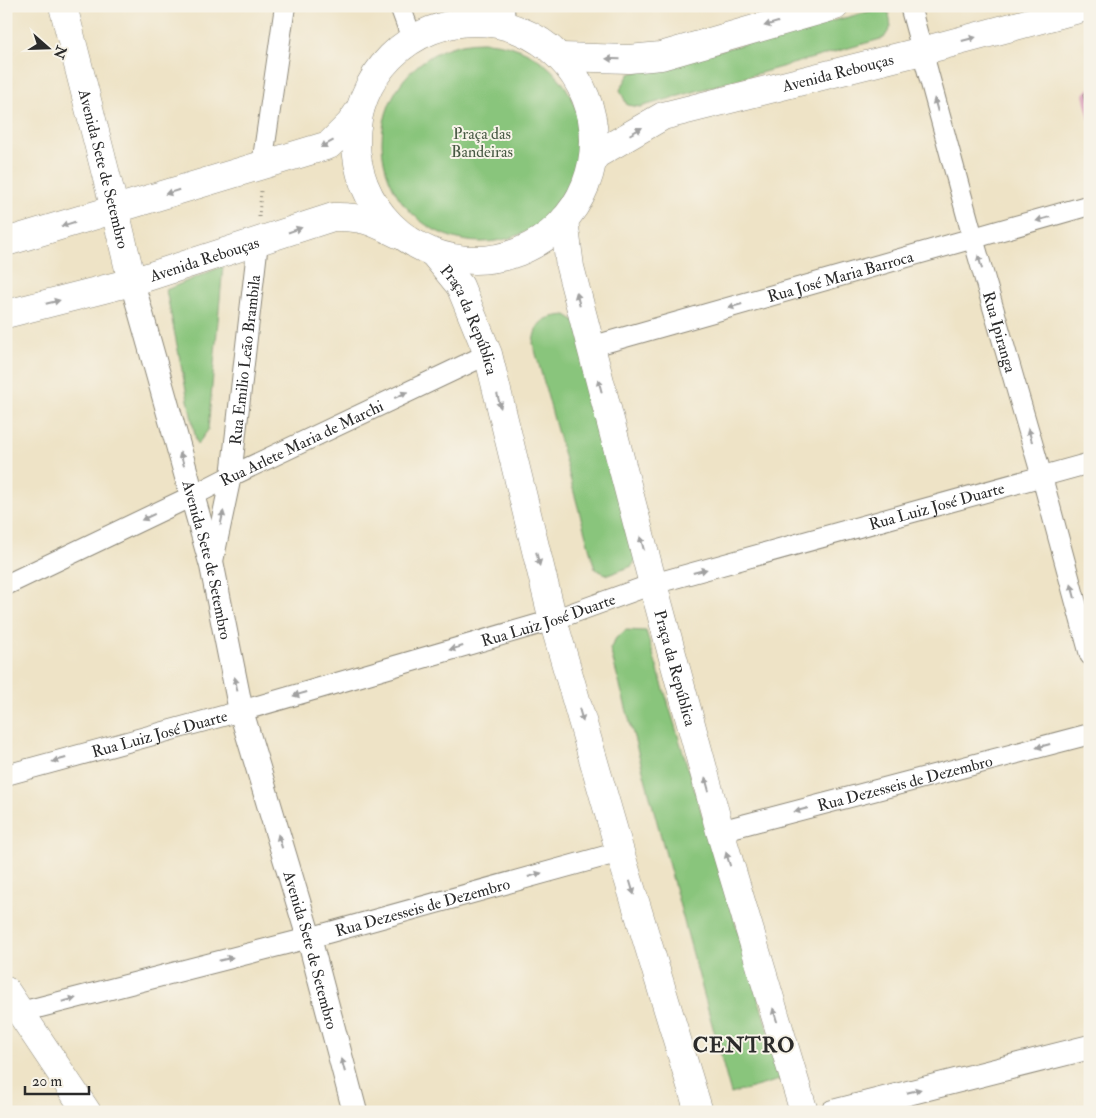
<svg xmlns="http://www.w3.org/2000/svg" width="1096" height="1118" font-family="'IM FELL Double Pica',serif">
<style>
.green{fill:#89c57b;stroke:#5a7853}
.building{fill:#d593b4}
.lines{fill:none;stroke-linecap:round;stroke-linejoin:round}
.minor-casing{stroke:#8c8778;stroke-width:22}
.tertiary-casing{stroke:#8c8778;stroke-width:26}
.secondary-casing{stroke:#8c8778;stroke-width:29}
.primary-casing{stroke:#8c8778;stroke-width:29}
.path{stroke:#8c8778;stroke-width:3;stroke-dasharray:1 4;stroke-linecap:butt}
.minor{stroke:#fff;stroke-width:20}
.tertiary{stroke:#fff;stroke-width:24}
.secondary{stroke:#fff;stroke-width:28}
.primary{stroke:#fff;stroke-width:28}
.oneway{fill:#a0a0a0}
.labels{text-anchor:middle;stroke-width:4;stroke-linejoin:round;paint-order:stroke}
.street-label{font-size:16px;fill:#2b2b2b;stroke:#f7f3e8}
.park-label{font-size:16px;fill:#475943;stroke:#f7f3e8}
.district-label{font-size:21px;font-weight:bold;letter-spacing:1px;fill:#2b2b2b;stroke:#f7f3e8}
</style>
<rect width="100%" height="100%" fill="#f7f3e8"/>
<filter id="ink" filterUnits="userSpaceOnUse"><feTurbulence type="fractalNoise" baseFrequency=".02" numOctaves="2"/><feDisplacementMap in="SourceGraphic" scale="10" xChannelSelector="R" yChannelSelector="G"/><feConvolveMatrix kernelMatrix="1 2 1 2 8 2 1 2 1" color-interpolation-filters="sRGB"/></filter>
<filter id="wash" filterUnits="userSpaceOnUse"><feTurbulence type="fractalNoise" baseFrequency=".0096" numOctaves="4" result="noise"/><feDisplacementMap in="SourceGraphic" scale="20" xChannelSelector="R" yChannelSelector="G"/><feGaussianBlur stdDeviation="1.12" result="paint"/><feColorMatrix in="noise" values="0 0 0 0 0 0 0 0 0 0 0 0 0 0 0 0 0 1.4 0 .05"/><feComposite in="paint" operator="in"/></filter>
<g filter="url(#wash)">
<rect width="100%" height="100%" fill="#eee3c6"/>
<g class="green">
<polygon points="879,9 889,13 891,27 884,38 640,107 627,105 620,90 629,74"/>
<circle cx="482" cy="142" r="100"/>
<polygon points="223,266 208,430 197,445 166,290"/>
<path d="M566,315l11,7 63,232 -8,12 -24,9 -13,-6 -62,-226c3,-23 12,-26 33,-28z"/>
<polygon points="626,630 646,631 783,1079 731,1094 610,649 616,638"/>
</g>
<g id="blocks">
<polygon class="building" points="1090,87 1090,119 1089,120 1083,95"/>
</g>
</g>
<g filter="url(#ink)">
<use href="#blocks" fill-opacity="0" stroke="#8c8778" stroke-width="1"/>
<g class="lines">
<defs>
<g id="minor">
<polyline points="400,6 412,39"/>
<polyline points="504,6 505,24"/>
<path id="s1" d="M910,6l63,232 69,239 48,178"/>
<polyline points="262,165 285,6"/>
<path id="s2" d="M590,347l500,-142"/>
<path id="s3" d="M212,566l19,-90 27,-234"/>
<path id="s4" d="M6,585l186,-89 39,-20 257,-122"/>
<path id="s5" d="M6,775l235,-64 312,-91 100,-36 437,-121"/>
<path id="s6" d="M720,831l370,-97"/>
<path id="s7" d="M21,1012l288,-74 311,-86"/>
</g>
<g id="tertiary">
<path id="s8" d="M132,282l80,284 29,145 68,227 46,174"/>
<polyline points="833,1112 1090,1047"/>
</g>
<g id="secondary">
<path id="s9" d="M63,6l52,204 17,72"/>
<polyline points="6,242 329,145 350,124 360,109"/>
<path id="s10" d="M6,314l126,-32 201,-65c30,-1 40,5 67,18"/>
<polyline points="6,991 87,1112"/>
</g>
<g id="primary">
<circle cx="475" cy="141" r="119"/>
<polyline points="561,57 629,59 661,56 835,6"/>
<path id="s11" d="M594,156l69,-40 259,-65 168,-45"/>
<path id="s12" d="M564,220l6,47 83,317 67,247 84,281"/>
<path id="s13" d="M434,254l26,32 28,68 65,266 67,232 79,260"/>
</g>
</defs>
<use href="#minor" class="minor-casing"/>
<use href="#tertiary" class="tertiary-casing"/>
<use href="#secondary" class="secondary-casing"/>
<use href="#primary" class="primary-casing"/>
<polyline class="path" points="259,217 261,191"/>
<use href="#minor" class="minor"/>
<use href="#tertiary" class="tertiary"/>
<use href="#secondary" class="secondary"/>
<use href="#primary" class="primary"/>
</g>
<defs><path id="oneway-solid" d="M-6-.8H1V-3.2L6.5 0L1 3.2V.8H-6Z" transform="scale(1.25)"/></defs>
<g class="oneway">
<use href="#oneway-solid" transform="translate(771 24) rotate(164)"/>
<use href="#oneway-solid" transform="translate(969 39) rotate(-15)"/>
<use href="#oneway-solid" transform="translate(613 59) rotate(-178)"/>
<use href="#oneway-solid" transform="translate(936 105) rotate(-105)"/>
<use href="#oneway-solid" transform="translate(636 131) rotate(-30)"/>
<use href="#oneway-solid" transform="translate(327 144) rotate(151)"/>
<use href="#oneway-solid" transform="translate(172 192) rotate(163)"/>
<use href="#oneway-solid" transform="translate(1043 219) rotate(164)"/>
<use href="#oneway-solid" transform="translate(68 224) rotate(163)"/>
<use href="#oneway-solid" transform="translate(295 230) rotate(-19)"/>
<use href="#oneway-solid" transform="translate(980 262) rotate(-106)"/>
<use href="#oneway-solid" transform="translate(578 299) rotate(-104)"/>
<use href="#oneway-solid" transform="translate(53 302) rotate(-14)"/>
<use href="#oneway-solid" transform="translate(735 306) rotate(164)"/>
<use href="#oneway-solid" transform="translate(600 386) rotate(-105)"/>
<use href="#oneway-solid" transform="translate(401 395) rotate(-25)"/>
<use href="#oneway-solid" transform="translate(499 401) rotate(76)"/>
<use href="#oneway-solid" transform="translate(1030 435) rotate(-106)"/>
<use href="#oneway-solid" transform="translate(182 459) rotate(-106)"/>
<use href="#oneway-solid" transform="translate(148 517) rotate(155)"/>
<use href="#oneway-solid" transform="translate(222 518) rotate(-78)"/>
<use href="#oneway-solid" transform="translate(642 543) rotate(-105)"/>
<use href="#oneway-solid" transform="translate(538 559) rotate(76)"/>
<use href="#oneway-solid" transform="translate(700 571) rotate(-15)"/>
<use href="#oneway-solid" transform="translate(1073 591) rotate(-105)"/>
<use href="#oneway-solid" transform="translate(456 648) rotate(164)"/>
<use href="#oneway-solid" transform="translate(236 684) rotate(-101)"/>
<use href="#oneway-solid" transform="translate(300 694) rotate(164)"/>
<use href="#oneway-solid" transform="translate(581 715) rotate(74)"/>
<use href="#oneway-solid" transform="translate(1043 746) rotate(165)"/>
<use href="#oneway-solid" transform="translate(59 760) rotate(165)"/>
<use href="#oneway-solid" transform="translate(707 784) rotate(-105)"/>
<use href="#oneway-solid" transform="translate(801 810) rotate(165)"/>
<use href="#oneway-solid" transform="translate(280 841) rotate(-107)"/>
<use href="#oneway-solid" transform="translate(728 859) rotate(-107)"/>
<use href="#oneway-solid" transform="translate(535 875) rotate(-16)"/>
<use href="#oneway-solid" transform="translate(632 888) rotate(73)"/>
<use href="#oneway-solid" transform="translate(226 959) rotate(-14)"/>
<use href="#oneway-solid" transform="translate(69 1000) rotate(-14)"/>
<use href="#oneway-solid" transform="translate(775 1015) rotate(-107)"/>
<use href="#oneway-solid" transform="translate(343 1065) rotate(-105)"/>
<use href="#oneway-solid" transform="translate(914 1091) rotate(-14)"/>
</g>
</g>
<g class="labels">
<g class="street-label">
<text dy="6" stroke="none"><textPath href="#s11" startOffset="260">Avenida Rebouças</textPath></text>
<text dy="6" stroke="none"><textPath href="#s9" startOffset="168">Avenida Sete de Setembro</textPath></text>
<text dy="6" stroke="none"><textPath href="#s10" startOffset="206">Avenida Rebouças</textPath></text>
<text dy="6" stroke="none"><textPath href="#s2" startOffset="260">Rua José Maria Barroca</textPath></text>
<text dy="6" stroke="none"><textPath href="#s13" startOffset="76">Praça da República</textPath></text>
<text dy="6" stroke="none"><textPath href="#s1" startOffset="338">Rua Ipiranga</textPath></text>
<text dy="6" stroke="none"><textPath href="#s3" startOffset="209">Rua Emilio Leão Brambila</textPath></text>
<text dy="6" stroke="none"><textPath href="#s4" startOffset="328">Rua Arlete Maria de Marchi</textPath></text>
<text dy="6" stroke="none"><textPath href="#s5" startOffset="969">Rua Luiz José Duarte</textPath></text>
<text dy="6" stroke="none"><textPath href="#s8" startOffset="288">Avenida Sete de Setembro</textPath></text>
<text dy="6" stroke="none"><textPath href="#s5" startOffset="564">Rua Luiz José Duarte</textPath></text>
<text dy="6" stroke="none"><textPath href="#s12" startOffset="462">Praça da República</textPath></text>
<text dy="6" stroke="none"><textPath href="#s5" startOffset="159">Rua Luiz José Duarte</textPath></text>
<text dy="6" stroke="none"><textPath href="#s6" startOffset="191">Rua Dezesseis de Dezembro</textPath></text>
<text dy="6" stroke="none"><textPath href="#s7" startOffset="415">Rua Dezesseis de Dezembro</textPath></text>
<text dy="6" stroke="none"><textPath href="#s8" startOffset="692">Avenida Sete de Setembro</textPath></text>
</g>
<g class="park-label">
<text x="482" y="139">Praça das<tspan x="482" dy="18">Bandeiras</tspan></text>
</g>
<g class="district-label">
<text x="744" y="1052">CENTRO</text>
</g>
</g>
<rect width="1096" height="1118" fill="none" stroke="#f7f3e8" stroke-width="25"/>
<g transform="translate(48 48) rotate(110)" stroke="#f7f3e8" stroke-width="4" paint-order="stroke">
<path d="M0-4L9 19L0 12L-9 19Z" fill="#2b2b2b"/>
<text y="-8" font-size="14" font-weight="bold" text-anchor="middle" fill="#2b2b2b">N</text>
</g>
<path d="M25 1086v8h64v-8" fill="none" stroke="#2b2b2b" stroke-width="2.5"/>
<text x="32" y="1086" font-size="15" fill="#2b2b2b" stroke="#f7f3e8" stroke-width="4" paint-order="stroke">20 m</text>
</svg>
